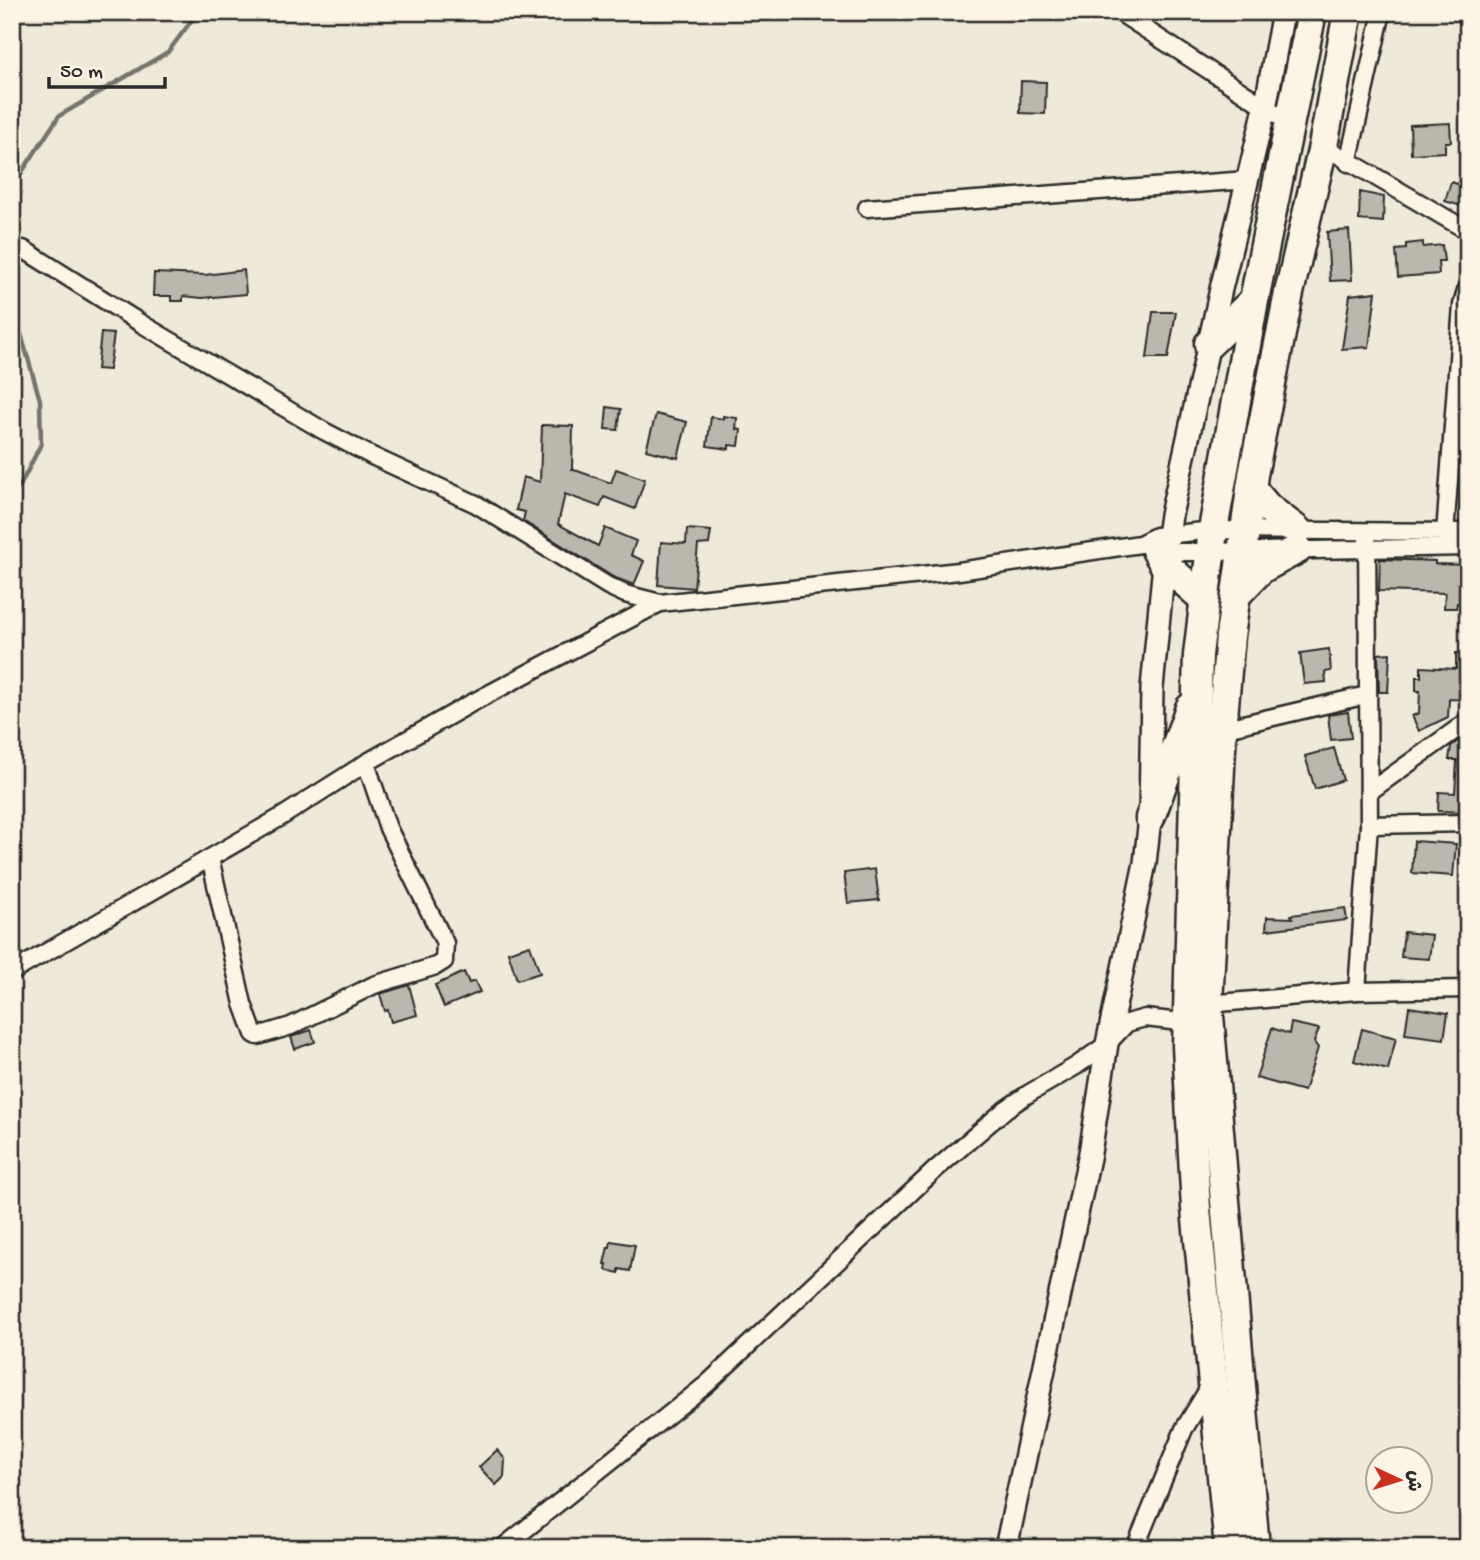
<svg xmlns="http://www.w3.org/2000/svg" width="1480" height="1560" font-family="'Gochi Hand','Playpen Sans Arabic',sans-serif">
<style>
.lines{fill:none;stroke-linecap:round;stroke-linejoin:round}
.stream{stroke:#75736d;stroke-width:4.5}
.building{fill:#bcb7ac;stroke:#2b2b2b;stroke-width:2}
.street-casing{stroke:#2b2b2b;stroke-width:21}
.secondary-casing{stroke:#2b2b2b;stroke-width:26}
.highway-casing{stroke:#2b2b2b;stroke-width:33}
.street{stroke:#fcf5e5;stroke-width:16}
.secondary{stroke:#fcf5e5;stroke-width:21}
.highway{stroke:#fcf5e5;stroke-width:28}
</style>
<rect width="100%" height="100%" fill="#efe9da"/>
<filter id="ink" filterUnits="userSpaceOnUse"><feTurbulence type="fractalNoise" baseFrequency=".0143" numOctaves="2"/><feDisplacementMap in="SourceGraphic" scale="14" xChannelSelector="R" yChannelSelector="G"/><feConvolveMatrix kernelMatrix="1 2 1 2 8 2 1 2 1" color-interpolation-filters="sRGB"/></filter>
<g filter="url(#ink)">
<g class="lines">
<g class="stream">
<polyline points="12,219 16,181 59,116 168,52 198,12"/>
<polyline points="12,271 21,334 40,400 41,444 19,488 12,491"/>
</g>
</g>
<g class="building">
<polygon points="1021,81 1046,82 1045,114 1020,113"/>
<polygon points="1450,123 1451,142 1445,142 1445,152 1411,154 1410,125"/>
<polygon points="1451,182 1468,187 1468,208 1445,201"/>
<polygon points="1360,192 1384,197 1383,222 1359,220"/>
<polygon points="1349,230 1352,280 1330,281 1327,232"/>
<polygon points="1423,242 1423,247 1442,245 1444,261 1438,261 1439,274 1398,277 1396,250 1406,249 1406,244"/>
<polygon points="244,270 246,294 202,298 183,296 183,301 171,301 171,296 153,296 154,273 205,275"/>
<polygon points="1376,292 1369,347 1342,349 1350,295"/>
<polygon points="1153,312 1176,312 1168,358 1147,358"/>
<polygon points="101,333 114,334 109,370 97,369"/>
<polygon points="607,407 621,409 618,430 605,429"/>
<polygon points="656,414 687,422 678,458 646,450"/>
<polygon points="723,416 737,418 736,429 741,430 739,446 729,445 729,449 707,446 711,417 723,419"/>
<polygon points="542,425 573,426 572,469 611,483 616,469 645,479 635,509 604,497 600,507 565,494 558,524 598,546 605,528 636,541 631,555 644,561 634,585 613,577 523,521 525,512 516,510 523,477 540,482"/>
<polygon points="687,529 711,531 709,544 698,545 694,588 658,585 661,542 686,544"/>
<polygon points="1380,559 1435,561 1435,564 1468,565 1468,604 1457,603 1456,608 1444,608 1445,593 1379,591"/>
<polygon points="1329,649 1331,671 1325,672 1326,682 1304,684 1300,653"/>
<polygon points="1390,653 1388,692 1379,692 1378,654"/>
<polygon points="1456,653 1468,653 1468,700 1449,699 1448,717 1419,731 1412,716 1419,713 1420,691 1416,691 1416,677 1421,677 1421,667 1456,669"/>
<polygon points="1348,712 1351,738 1331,740 1328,715"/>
<polygon points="1464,737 1468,737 1468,812 1438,811 1439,792 1455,793 1457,760 1449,760 1451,746"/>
<polygon points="1334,748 1343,780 1315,789 1305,756"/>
<polygon points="1414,841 1456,844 1453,876 1412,873"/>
<polygon points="875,869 879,900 848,903 844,873"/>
<polygon points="1345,908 1347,920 1266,930 1267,917 1292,918 1291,915"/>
<polygon points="1404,932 1432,935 1429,959 1401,957"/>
<polygon points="530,945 540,973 517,980 508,952"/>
<polygon points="464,972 469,983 475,981 480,992 444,1007 435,985"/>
<polygon points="409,985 417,1015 391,1022 388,1010 385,1011 380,994"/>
<polygon points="1409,1007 1448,1013 1444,1039 1405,1034"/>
<polygon points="1291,1023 1319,1029 1314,1042 1318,1048 1304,1091 1256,1078 1272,1028 1289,1034"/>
<polygon points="1362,1029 1396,1038 1388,1070 1354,1061"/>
<polygon points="311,1030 315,1042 295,1049 291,1037"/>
<polygon points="611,1241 635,1245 630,1271 619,1269 619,1273 606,1270 607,1264 604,1264 608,1247 610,1247"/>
<polygon points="497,1450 505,1459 504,1477 496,1485 479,1467"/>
</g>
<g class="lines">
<defs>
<g id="street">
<polyline points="1119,12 1290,123"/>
<polyline points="1323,146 1468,231"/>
<polyline points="1348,163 1382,12"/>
<polyline points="867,208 1248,180"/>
<polyline points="12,247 23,249 142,324 324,431 372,456 476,504 608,586 625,594 660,603 959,571 1140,544 1156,536 1213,530 1468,532"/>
<polyline points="1445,534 1462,305 1468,283"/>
<polyline points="1156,550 1166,552 1209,552 1468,547"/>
<polyline points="1222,729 1367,695"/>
<polyline points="1369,792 1468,721"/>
<polyline points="1369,825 1468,823"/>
<polyline points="210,858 243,1004 254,1034 258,1036 291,1026 374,985 436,966 444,961 445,943 388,828 366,763"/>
<polyline points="12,972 281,817 366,763 468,705 660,603"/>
<polyline points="1357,991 1369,825 1367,532"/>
<polyline points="1208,1004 1357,991 1468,989"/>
<polyline points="502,1548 707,1384 936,1169 1006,1109 1028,1094 1076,1066 1107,1044 1127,1023 1145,1018 1189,1023"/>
<polyline points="1135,1548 1184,1429 1212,1383"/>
</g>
<polyline id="secondary" points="1006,1548 1090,1153 1107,1044 1145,863 1150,818 1152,688 1164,564 1171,515 1221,289 1265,108 1283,12"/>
<g id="highway">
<polyline points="1209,344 1254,300"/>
<polyline points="1251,488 1268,508 1297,530"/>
<polyline points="1156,550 1164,564 1204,599"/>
<polyline points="1236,595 1261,569 1298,549"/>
<polyline points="1150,818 1190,708"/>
<polyline points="1229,1548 1196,1209 1187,1046 1198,655 1213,530 1254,300 1312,12"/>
<polyline points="1255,1548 1208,1004 1222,729 1230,636 1253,475 1289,293 1323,146 1348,12"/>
</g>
</defs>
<use href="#street" class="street-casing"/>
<use href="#secondary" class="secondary-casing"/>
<use href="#highway" class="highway-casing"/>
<use href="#street" class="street"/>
<use href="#secondary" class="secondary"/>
<use href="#highway" class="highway"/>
</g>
</g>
<rect width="1480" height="1560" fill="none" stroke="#fcf5e5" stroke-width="42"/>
<rect x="21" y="21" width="1438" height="1518" fill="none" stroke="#2b2b2b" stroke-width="2.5" filter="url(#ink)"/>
<g transform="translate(1399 1480) rotate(94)"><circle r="33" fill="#fcf5e5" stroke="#a8a49b" stroke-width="2"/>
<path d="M0-5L12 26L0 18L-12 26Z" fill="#c8321e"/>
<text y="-10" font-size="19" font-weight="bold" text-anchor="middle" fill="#2b2b2b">ش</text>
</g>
<path d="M49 77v10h116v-10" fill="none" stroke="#2b2b2b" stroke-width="3.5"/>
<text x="60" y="77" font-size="21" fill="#2b2b2b" stroke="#fcf5e5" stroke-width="5" paint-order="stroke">50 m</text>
</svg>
